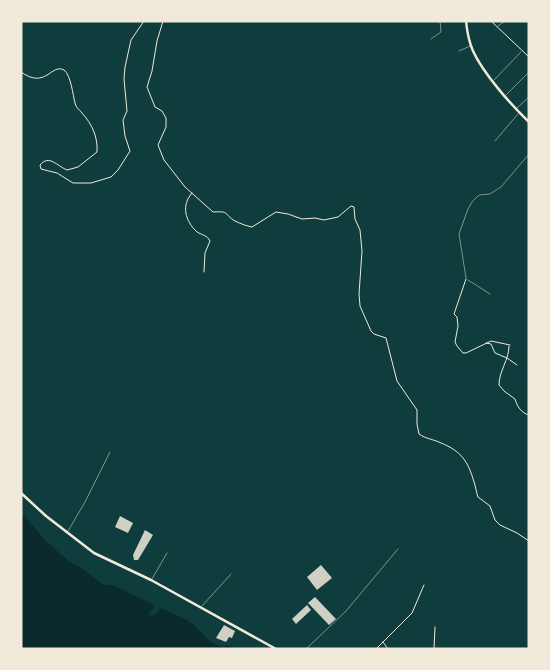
<svg xmlns="http://www.w3.org/2000/svg" width="550" height="670" font-family="'Work Sans',sans-serif">
<style>
.water{fill:#0a2a2b}
.building{fill:#cfcfc3}
.lines{fill:none;stroke-linecap:round;stroke-linejoin:round}
.service{stroke:#f1e9da;stroke-width:0.5}
.minor{stroke:#f1e9da;stroke-width:1}
.primary{stroke:#f1e9da;stroke-width:2.5}
</style>
<rect width="100%" height="100%" fill="#0f3d3e"/>
<path class="water" d="M21,512l26,30 23,20 10,5 22,17 13,2 37,18 2,4 -5,5 1,3 6,-2 5,-6c3,1 26,12 29,14 13,10 17,21 34,25l2,-2 13,4h-218z"/>
<g class="building">
<polygon points="120,516 133,523 128,533 115,527"/>
<polygon points="145,530 153,535 138,560 134,560 133,555"/>
<polygon points="321,565 332,578 317,590 307,577"/>
<polygon points="315,597 336,619 329,625 308,603"/>
<polygon points="307,605 311,610 296,624 292,619"/>
<polygon points="224,625 235,631 232,638 229,637 226,642 216,638"/>
</g>
<g class="lines">
<g class="service">
<polyline points="498,26 505,21"/>
<polyline points="431,39 441,32 440,21"/>
<polyline points="459,51 470,46"/>
<polyline points="494,80 521,52"/>
<polyline points="506,95 529,72"/>
<polyline points="517,108 529,97"/>
<polyline points="495,141 518,114"/>
<polyline points="466,278 459,234 468,209 472,202 479,195 490,194 501,187 529,154"/>
<polyline points="468,280 490,294"/>
<polyline points="68,531 85,502 110,452"/>
<polyline points="152,579 167,553"/>
<polyline points="202,606 231,574"/>
<polyline points="306,649 346,611 398,549"/>
</g>
<g class="minor">
<path d="M163,21l-6,20 -5,30 -5,16 8,20 7,4 4,7v9l-8,18 6,15 21,27 28,25c18,-1 10,2 22,9 6,3 12,5 17,6l24,-15 12,2 14,5 13,-1 9,2 14,-3 13,-11 3,1 1,12 5,11 2,21 -3,43 1,12 11,25 3,3 12,4 11,43 20,29v14l2,10c7,5 14,5 22,9 20,8 27,18 33,39 2,5 2,10 4,15l12,9 5,14 5,5 17,8 12,8"/>
<polyline points="491,21 529,57"/>
<path d="M21,72c25,18 30,-9 43,-2 7,5 9,26 11,33 1,5 4,6 7,10 10,11 16,24 15,39l-19,15 -11,3c-10,-4 -18,-16 -27,-5l1,4 16,4 16,10h18l20,-6 7,-7 12,-19 -5,-15 -2,-16 4,-9 -3,-32 1,-12 6,-27 13,-19"/>
<path d="M192,193c-11,12 -7,28 5,39 5,3 10,3 13,9l-5,12 -1,19"/>
<polyline points="466,279 454,314 457,317 458,326 455,342 457,346 463,353 466,353 491,341 510,345"/>
<polyline points="486,343 491,344 495,353 507,358 517,365"/>
<path d="M509,346c0,14 -10,25 -10,39l5,6 11,8c2,7 6,14 14,16"/>
<polyline points="383,642 388,649"/>
<polyline points="376,649 412,613 424,585"/>
<polyline points="434,649 435,627"/>
</g>
<g class="primary">
<path d="M466,21c1,10 3,21 7,30 10,22 38,54 56,71"/>
<polyline points="21,493 46,516 94,553 151,580 276,649"/>
</g>
</g>
<rect width="550" height="670" fill="none" stroke="#f1e9da" stroke-width="45"/>
</svg>
